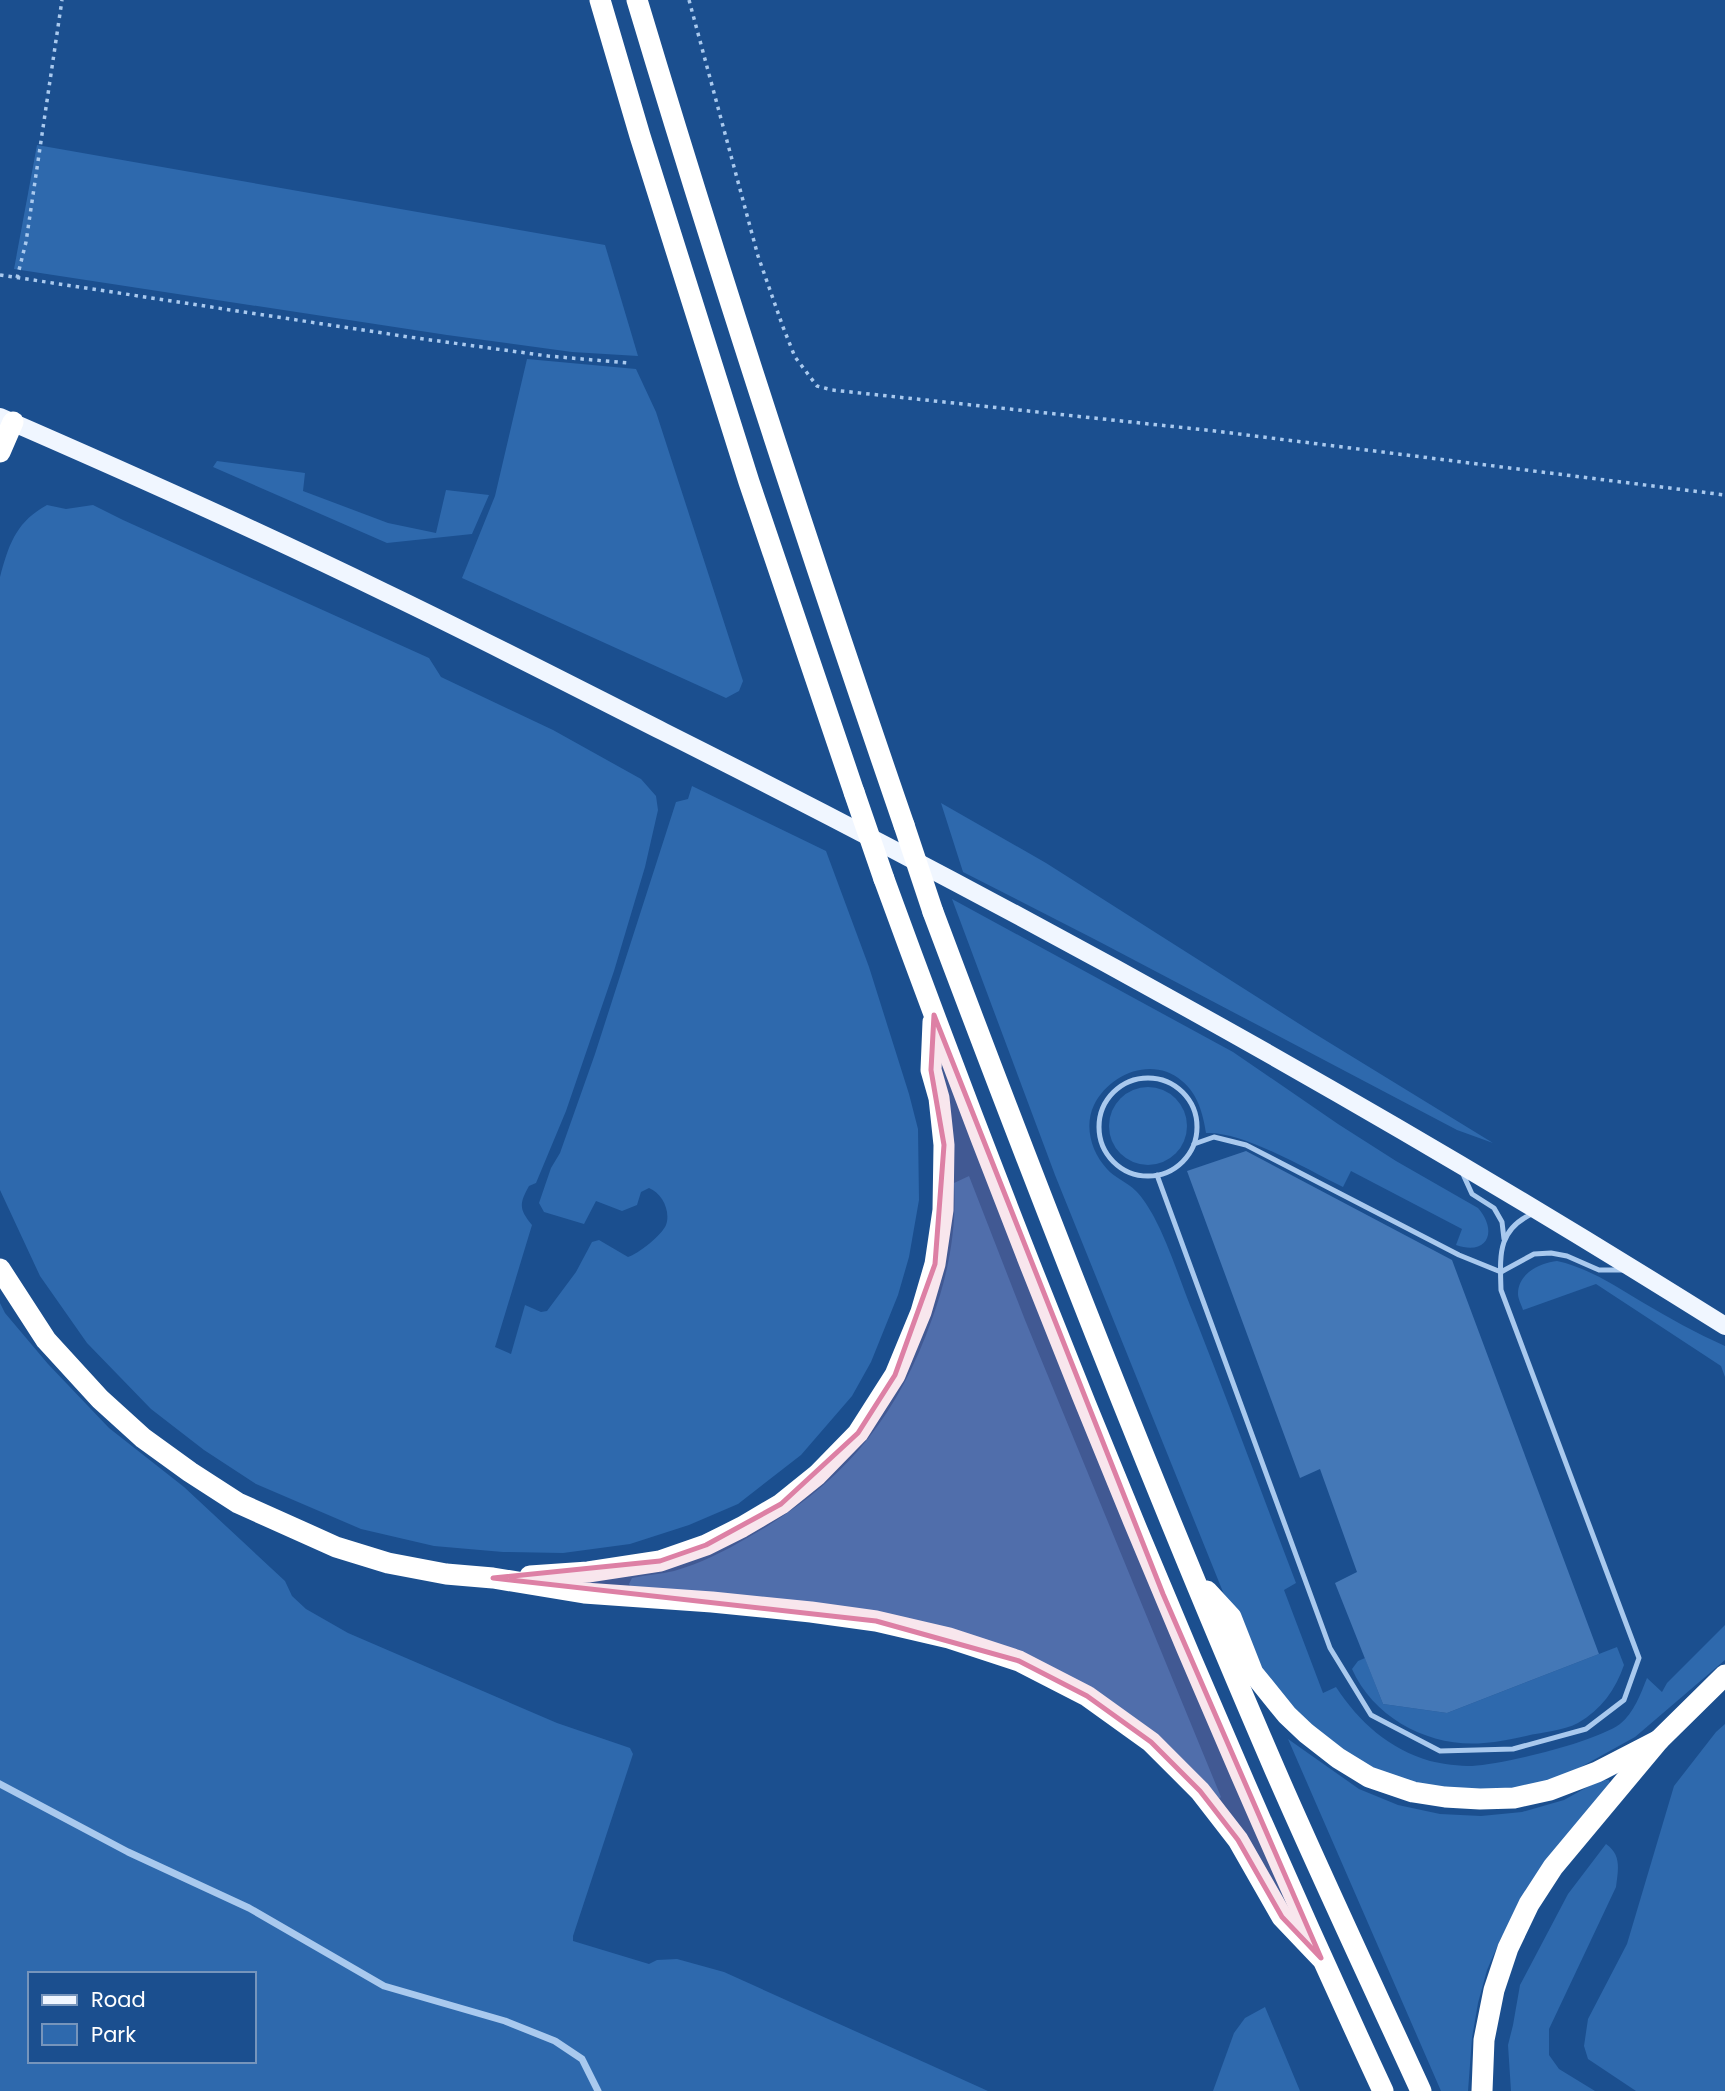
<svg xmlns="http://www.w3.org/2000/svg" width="1725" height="2091" font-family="Poppins,sans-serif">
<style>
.green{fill:#2e69ad;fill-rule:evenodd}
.building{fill:#4478b7}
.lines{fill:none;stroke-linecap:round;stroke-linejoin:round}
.path{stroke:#a9c9ee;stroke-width:3.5;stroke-dasharray:3.5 5;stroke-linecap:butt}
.service{stroke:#a9c9ee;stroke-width:5}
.minor{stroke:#a9c9ee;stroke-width:7}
.primary{stroke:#f0f6ff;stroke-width:18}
.motorway{stroke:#fff;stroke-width:21}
.motorway-bridge{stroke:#fff;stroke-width:21}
.marked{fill:#dd80a5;fill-opacity:0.2;stroke:#dd80a5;stroke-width:5;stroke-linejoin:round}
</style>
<rect width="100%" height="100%" fill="#1b4f8f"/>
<g class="green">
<polygon points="37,145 605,245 638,356 572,352 447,335 14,269"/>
<polygon points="527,359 636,369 656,412 743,681 739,691 726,698 462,578 495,496"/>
<polygon points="217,461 305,473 303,491 388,523 436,533 446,490 489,495 472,534 387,543 213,467"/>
<path d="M47,505l19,4 27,-4 30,15 306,138 12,19 112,53 88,49 15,17 2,14 -13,57 -31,104 -48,140 -30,72 -7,3c-10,18 -10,23 3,39l-37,122 16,7 14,-49 16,7 6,-1 29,-39 16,-30 7,-2 29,17c10,-3 34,-22 38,-32 5,-14 -4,-32 -17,-37l-8,4 -4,13 -15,6 -26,-10 -12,23 -40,-12 -5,-9 12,-35 9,-15 35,-99 81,-252 12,-3 4,-13 134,65 43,116 40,127 9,35 1,71 -10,57 -11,38 -27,67 -19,34 -51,59 -63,49 -49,21 -59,19 -67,9 -60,-1 -69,-6 -73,-17 -105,-45 -52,-34 -53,-41 -64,-66 -47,-67 -40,-86v-613c9,-33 16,-55 47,-72z"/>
<polygon points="941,803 1046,863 1312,1032 1493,1143 1457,1130 1098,941 963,872"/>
<path d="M952,899l281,153 105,72 58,37 82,47c20,23 10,48 -22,37l6,-16 -111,-58 -8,16c-35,-17 -100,-56 -137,-54 -3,-19 -8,-39 -24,-52 -29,-25 -72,-8 -88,24 -10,21 -3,47 13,64 8,9 20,13 29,22 7,7 13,17 18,26 16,30 27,67 40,98 35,89 68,179 102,268l-12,7 39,103 13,-6c23,35 53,62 94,74 12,3 30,5 42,5 33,-2 123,-24 148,-42 14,-11 21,-31 27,-46l15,14 5,-9 58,-58v35l-90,77 -65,36 -29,11 -44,8 -79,-7 -56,-19 -55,-41 -44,-49 -40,-84 -168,-417z"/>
<circle cx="1148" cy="1126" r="39"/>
<path d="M969,1176l56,144 196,477 -2,2 -207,-149 -382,-64 -1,-2 3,-6c14,-3 29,-4 42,-7 25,-7 51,-20 73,-33 95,-53 149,-118 185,-219 16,-43 25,-90 22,-136z"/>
<path d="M1557,1261c32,7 58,25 85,41 27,16 54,31 83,44v31l-4,-11 -125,-82 -73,26c-1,-4 -5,-11 -5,-16 0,-21 22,-31 39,-33z"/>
<path d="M0,1303l5,10 43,51 61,64 75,59 101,94 7,15 14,13 42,24 209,90 73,25 3,6 -60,182v5l76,23 8,-4 20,-1 47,13 264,119h-988zM30,1974h224v87h-224z"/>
<path d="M1617,1647l7,18c-8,24 -23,45 -46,58 -15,8 -36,9 -52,13 -14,3 -28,6 -42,7 -53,5 -110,-24 -132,-74l6,-8 7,-3 18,46 64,9z"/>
<polygon points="1725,1724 1725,2091 1636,2091 1588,2059 1584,2046 1588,2019 1627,1944 1674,1786 1716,1732"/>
<polygon points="1288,1739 1359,1789 1398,1805 1440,1814 1481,1816 1522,1812 1564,1800 1600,1780 1609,1780 1610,1784 1501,1938 1487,1970 1478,2003 1472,2038 1468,2091 1441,2091"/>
<path d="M1606,1844c16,11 12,26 10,43l-67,142v26l10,14 36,22h-84l-3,-46 5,-20 7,-40 48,-91z"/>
<polygon points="1265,2007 1300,2091 1213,2091 1234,2033 1245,2018"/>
</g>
<polygon class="building" points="1246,1151 1452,1260 1599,1654 1447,1713 1383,1704 1335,1583 1357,1572 1320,1469 1300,1478 1187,1171"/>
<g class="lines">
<g class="path">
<polyline points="689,0 758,256 783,327 795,357 817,386 832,390 1215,431 1725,495"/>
<polyline points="0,275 409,337 548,356 628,363"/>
<polyline points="17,278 26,242 62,0"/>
</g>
<g class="service">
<circle cx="1148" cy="1127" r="49"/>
<polyline points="1194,1144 1214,1137 1246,1145 1459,1255 1501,1272"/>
<polyline points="1462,1172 1472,1194 1494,1208 1502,1222 1504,1239"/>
<path d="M1157,1175l173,473 41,67 69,36 73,-2 73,-20 38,-29 15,-42 -138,-368c-1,-35 -4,-61 33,-77"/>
<polyline points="1501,1272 1534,1254 1551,1253 1567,1256 1599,1270 1623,1270"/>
</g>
<polyline class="minor" points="0,1784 128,1852 249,1908 384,1986 505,2021 555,2041 582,2059 598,2091"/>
<path class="primary" d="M0,417c129,56 257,113 384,175 94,45 187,93 280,140 363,182 718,378 1061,594"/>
<g class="motorway">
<polyline points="600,0 640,136 749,482 854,792"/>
<path d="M637,0c83,277 173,552 267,825"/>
<polyline points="0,452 13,422"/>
<path d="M884,879c150,411 315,815 499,1212"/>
<path d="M933,912c108,288 220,576 342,858 47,108 97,214 146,321"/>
<polyline points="0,1269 46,1340 100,1399 143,1438 190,1472 238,1503 336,1547 388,1563 446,1574 493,1578 584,1593 712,1602 811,1612 876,1621 949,1638 1019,1661 1087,1696 1151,1742 1200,1791 1238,1840 1282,1917 1321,1958"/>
<polyline points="530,1576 588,1572 660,1561 706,1545 742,1527 781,1504 817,1475 858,1433 895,1375 921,1312 935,1264 943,1210 944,1145 939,1098 931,1070 933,1022"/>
<polyline points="1207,1591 1231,1617 1253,1673 1287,1715 1306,1733 1338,1758 1369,1777 1413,1792 1445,1797 1480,1799 1514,1798 1550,1790 1597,1772 1659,1740"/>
<polyline points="1482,2091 1484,2040 1494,1990 1508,1948 1529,1904 1553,1867 1659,1740 1725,1675"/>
</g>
<g class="motorway-bridge">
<polyline points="854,792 884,879"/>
<polyline points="904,825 933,912"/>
</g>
</g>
<path class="marked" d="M934,1015l229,579 158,364 -39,-41 -44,-77 -38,-49 -49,-49 -64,-46 -68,-35 -143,-40 -383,-43 167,-17 46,-16 75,-41 77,-71 37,-58 40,-111 9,-119 -13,-75z"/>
<rect x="28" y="1972" width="228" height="91" fill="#1b4f8f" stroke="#7695bc" stroke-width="2"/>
<rect x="42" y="1995" width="35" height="10" fill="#f0f6ff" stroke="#7695bc" stroke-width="2"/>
<text x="91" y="2007" font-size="21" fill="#ffffff">Road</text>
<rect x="42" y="2024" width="35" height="21" fill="#2e69ad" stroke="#7695bc" stroke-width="2"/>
<text x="91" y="2042" font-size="21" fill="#ffffff">Park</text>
</svg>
